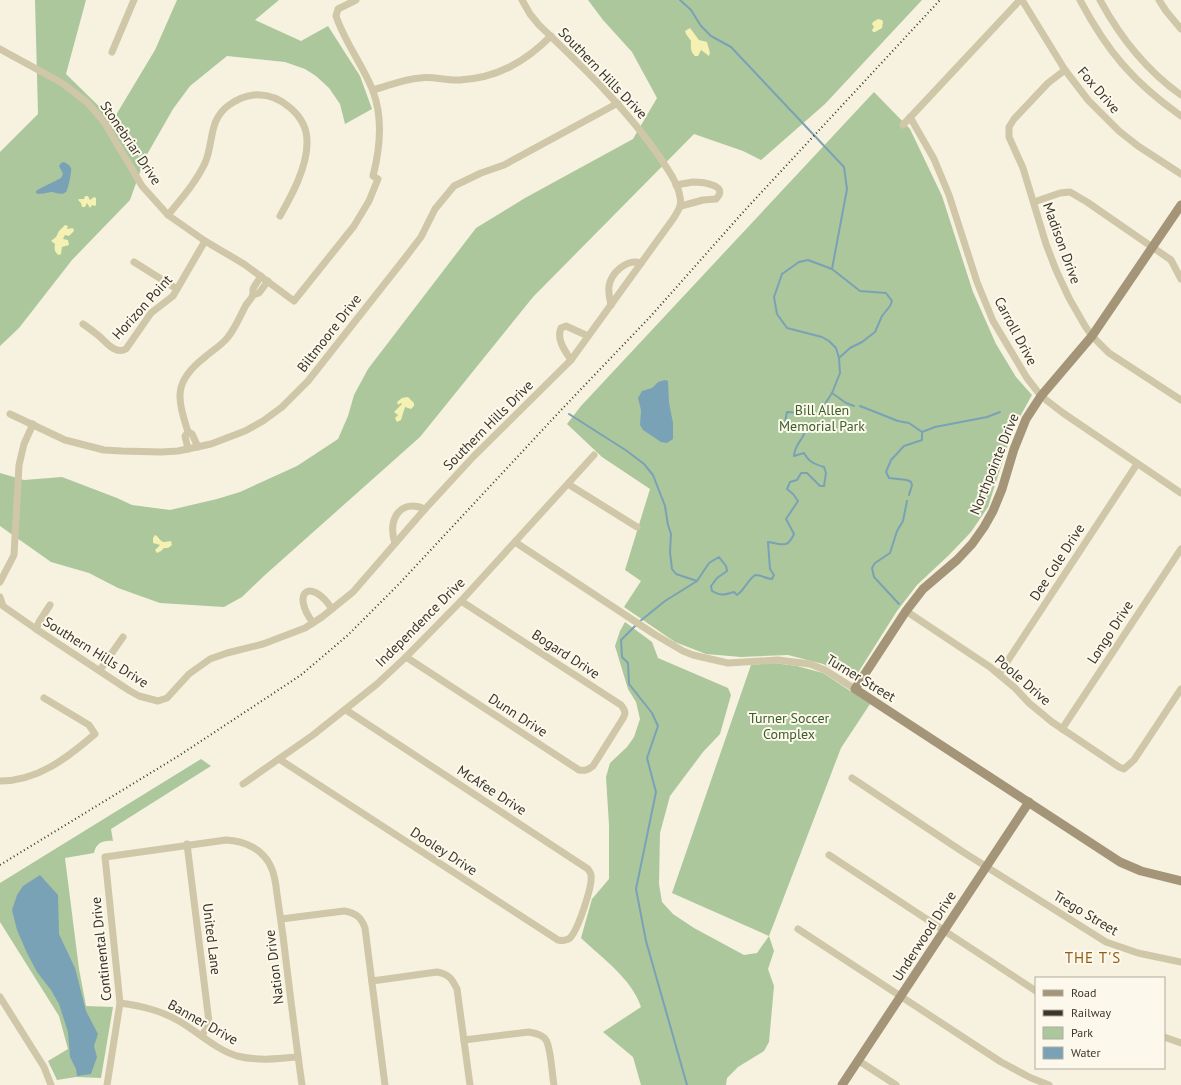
<svg xmlns="http://www.w3.org/2000/svg" width="1181" height="1085" font-family="'PT Sans',sans-serif">
<style>
.green{fill:#acc79c}
.sand{fill:#f4f1b2}
.water{fill:#7aa2b6}
.lines{fill:none;stroke-linecap:round;stroke-linejoin:round}
.stream{stroke:#7aa2b6;stroke-width:2}
.street{stroke:#d0c6a8;stroke-width:7}
.secondary{stroke:#a49579;stroke-width:9}
.rail{stroke:#3c3529;stroke-width:2;stroke-dasharray:1 3;stroke-linecap:butt}
.labels{text-anchor:middle;stroke-width:4;stroke-linejoin:round;paint-order:stroke}
.street-label{font-size:14px;fill:#3c3529;stroke:#fcf9ec}
.park-label{font-size:14px;fill:#3b5e2a;stroke:#fcf9ec}
.neighbourhood-label{font-size:15px;letter-spacing:1px;fill:#955b18;stroke:#fcf9ec}
</style>
<rect width="100%" height="100%" fill="#f6f2df"/>
<g class="green">
<polygon points="35,0 86,0 66,74 113,120 155,50 177,0 279,0 255,20 301,41 328,26 360,76 372,109 345,124 340,104 329,88 316,76 305,69 285,62 227,56 190,86 173,109 145,158 130,200 72,260 19,328 0,346 0,152 38,114"/>
<polygon points="588,0 922,0 825,104 761,160 743,151 694,134 533,297 420,437 265,575 242,597 224,607 160,603 118,588 89,573 51,562 0,526 0,473 24,480 62,477 117,498 132,505 170,510 217,499 240,492 297,466 338,439 348,416 354,395 368,369 476,228 525,198 633,139 657,98 632,52 603,20"/>
<polygon points="874,92 910,129 942,196 973,292 996,344 1016,377 1032,395 1013,429 988,507 971,532 949,555 917,585 897,611 854,679 823,664 788,655 741,657 706,654 675,642 624,607 641,581 625,570 650,489 602,457 567,424 581,406"/>
<path d="M625,622l27,20 6,16 70,30 3,7 -11,39 -17,18 -33,44 -10,37 -1,51 3,18 11,12 21,14 50,27 13,-2 12,-17 -97,-43 79,-228 23,-2 23,3 26,7 47,31 -29,44 -72,188 5,15 -6,18 6,17 -5,56 -5,9 -26,16 -11,11 -1,7h-85l-8,-28 -30,-25 38,-25c-9,-28 -39,-49 -60,-69l11,-39 17,-20v-54l-3,-48 4,-14 17,-16 7,-10 6,-18 -4,-17 -8,-13 -13,-43 5,-15z"/>
<path d="M201,759l10,7 -100,63 2,12c-10,-1 -17,2 -19,12l-29,5 14,111 7,37 27,1 -12,71 -25,-1 -19,3 -9,-19 20,-12 -9,-33 -59,-94v-39z"/>
</g>
<g class="sand">
<polygon points="878,19 882,20 883,22 882,28 875,32 873,32 872,30 874,27 872,24 873,22"/>
<path d="M690,28l9,12 8,2 3,11 -1,3 -8,-6 -3,6h-3c-5,-5 -4,-8 -4,-15l-5,-7 -1,-3z"/>
<polygon points="85,196 88,196 90,200 94,197 96,198 96,205 95,206 92,205 90,208 87,203 85,207 82,207 81,203 78,200 79,199 84,199"/>
<path d="M65,225l3,1 -1,3 6,-1 1,3 -5,5 -4,-1 -2,4 5,1 1,5 -7,2 -1,7 -2,1c-4,-2 -5,-6 -4,-11l-4,-3 5,-4 3,-6z"/>
<polygon points="408,397 414,403 414,406 411,409 405,407 401,420 397,422 395,418 398,415 394,412 402,404 401,403 398,405 397,402 402,398"/>
<path d="M155,535c4,1 5,8 10,7 2,0 4,-1 6,-1l1,4 -4,3h-4l-3,3 -4,2 -2,-3 5,-5 -7,-2v-5z"/>
</g>
<g class="water">
<path d="M64,162c3,2 6,3 7,6 1,3 -3,22 -5,24 -5,4 -10,0 -15,0 -5,1 -9,2 -13,2l-2,-1v-2l3,-2 22,-11 2,-4 -4,-8 2,-3z"/>
<polygon points="665,380 668,381 669,403 673,423 673,439 667,443 661,442 643,430 640,425 641,410 638,398 642,391 652,388 658,382"/>
<polygon points="40,875 58,895 59,934 75,968 86,1011 98,1034 94,1046 97,1057 91,1074 77,1076 76,1069 70,1057 68,1032 59,1004 51,990 37,972 27,953 17,930 12,910 17,895 23,886"/>
</g>
<g class="lines">
<g class="stream">
<polyline points="832,269 808,260 799,262 782,274 774,297 777,314 787,328 822,337 829,341 836,348 839,358"/>
<polyline points="832,393 846,403 854,406"/>
<polyline points="860,406 898,421 909,423 922,432 922,440 904,446 891,460 886,472 889,478 907,480 911,482 912,485 909,495"/>
<polyline points="569,414 627,451 644,464 653,475 665,506 668,525 671,534 670,552 672,569 676,574 697,581"/>
<polyline points="922,432 935,427 987,417 1000,412"/>
<polyline points="899,604 874,577 872,568 875,563 890,553 897,531 903,521 907,501"/>
<path d="M639,622l26,-21 32,-20 12,-18 10,-6 7,9 1,5 -10,7 -6,8 1,5c8,5 13,4 22,1l3,3c7,-4 13,-19 19,-20 5,0 11,4 16,4l2,-4 -4,-6 -2,-27c15,2 19,7 26,-8l-8,-15 12,-18 -5,-7 -6,-5 3,-7 7,-2 4,-7h6l13,13h4l2,-13 -2,-6c-10,-3 -15,-5 -20,-14l-10,3c1,-12 7,-14 11,-24l-5,-6 -11,1 -4,-5 2,-10c11,0 21,3 31,3l14,-22 8,-20 -1,-15 11,-10 12,-6 13,-10 7,-16 8,-10 2,-5 -6,-8 -26,-2 -28,-22 15,-80 -3,-22 -113,-120 -20,-11 -10,-10 -10,-16 -11,-10"/>
<polyline points="636,625 621,640 622,657 628,663 629,684 652,713 658,726 647,758 656,792 636,889 646,941 687,1085"/>
</g>
<g class="street">
<polyline points="1022,0 1065,70 1088,100 1119,131 1138,146 1181,174"/>
<path d="M1080,0c27,51 53,82 101,116"/>
<path d="M1100,0c20,37 46,70 81,95"/>
<polyline points="1159,0 1166,11 1181,29"/>
<path d="M0,49l62,34 26,20 16,19 38,64 26,29 37,26 39,23 50,37 60,-75 15,-25 9,-22 -5,-3c7,-27 10,-58 0,-85 -10,-26 -28,-48 -37,-75l2,-7 18,-9"/>
<polyline points="112,52 134,0"/>
<polyline points="1065,70 1048,83 1014,119 1009,127 1009,137 1023,168 1046,244 1056,270 1069,298 1085,326 1092,336 1109,353 1181,400"/>
<path d="M373,90c15,-4 31,-11 47,-12 13,-2 26,3 40,2 37,-2 65,-18 91,-44"/>
<polyline points="910,117 934,159 949,195 977,282 993,321 1027,378 1041,396 1063,413 1181,493"/>
<polyline points="903,125 1020,0"/>
<path d="M676,185c5,-1 11,-2 17,-3 9,0 37,3 23,17l-13,1 -22,6"/>
<polyline points="1034,202 1060,193 1070,192 1087,202 1171,260 1181,279"/>
<path d="M168,215c14,-17 28,-33 37,-52 9,-20 3,-43 24,-58 7,-5 16,-9 25,-10 26,-2 54,21 53,48 0,24 -15,52 -27,73"/>
<polyline points="134,262 177,289"/>
<polyline points="253,295 259,293 268,281"/>
<path d="M611,305c-1,-6 -3,-12 -2,-19 2,-13 18,-28 32,-23"/>
<path d="M83,324c6,4 11,8 16,12 7,6 16,19 27,13l25,-36 22,-17 32,-55"/>
<path d="M571,360c-6,-9 -15,-21 -10,-32l5,-2 22,10"/>
<polyline points="10,414 65,440 104,450 122,451 161,452 178,451 211,444 245,431 263,421 282,407 308,381 405,258 421,237 435,209 454,186 481,173 504,165 618,103"/>
<polyline points="188,432 192,434 198,447"/>
<path d="M188,449l-3,-13 3,-4c-11,-35 -15,-50 17,-75 8,-7 17,-12 23,-20 8,-10 12,-21 18,-32 2,-3 6,-7 7,-10 0,-1 0,-5 0,-6 2,-5 6,-9 8,-13"/>
<polyline points="568,484 637,527"/>
<polyline points="515,542 654,634 683,651 693,655 728,663 778,660 810,664 825,670 855,689"/>
<path d="M395,543c-8,-23 5,-45 30,-34"/>
<polyline points="0,582 14,555 19,465 24,444 33,424"/>
<path d="M0,597l3,9 33,23 94,62 9,5 19,5 9,-3 22,-24 21,-15 17,-6 36,-9 42,-16 17,-11 31,-25 72,-83 48,-52 98,-97 102,-141c5,-8 9,-13 7,-22 -2,-14 -12,-27 -19,-38 -34,-50 -78,-92 -122,-134l-9,-11 -8,-14"/>
<polyline points="906,611 990,667 1015,688 1029,703 1052,722 1119,767 1124,769 1134,760 1181,689"/>
<path d="M313,623c-23,-31 -2,-46 19,-14"/>
<polyline points="36,629 39,622 50,605"/>
<path d="M406,657l173,113c6,1 9,0 14,-4l29,-46c4,-6 4,-9 -1,-15l-160,-104"/>
<polyline points="100,670 123,637"/>
<polyline points="999,674 1137,464"/>
<polyline points="1062,729 1181,549"/>
<path d="M279,759l279,181c5,1 8,1 12,-2 8,-8 23,-53 21,-63 0,-2 -2,-4 -3,-6l-242,-159"/>
<polyline points="852,778 963,852 1106,942 1138,953 1181,962"/>
<path d="M0,781c38,0 67,-23 95,-47l-6,-9 -45,-27"/>
<polyline points="243,784 313,735 377,684 406,657 461,601 594,455"/>
<polyline points="187,844 209,1022 202,1036"/>
<polyline points="829,855 1036,991"/>
<path d="M281,919l63,-8c12,2 17,6 21,17l20,157"/>
<polyline points="798,929 1001,1062 1031,1078 1049,1085"/>
<path d="M372,981l65,-9c12,2 15,7 20,17l13,96"/>
<polyline points="0,997 44,1067 51,1085"/>
<path d="M120,1003c21,3 40,7 59,18 19,11 36,28 58,35 20,5 40,3 61,1"/>
<polyline points="1164,1037 1181,1043"/>
<path d="M464,1040l65,-8c6,1 14,3 17,8 5,8 6,35 8,45"/>
<polyline points="859,1061 896,1085"/>
<path d="M107,1085l13,-82 -15,-146 121,-17c19,1 37,9 45,27 4,8 5,18 6,27 2,14 4,28 6,42 6,50 12,99 19,149"/>
</g>
<g class="secondary">
<polyline points="1181,205 1092,336 1041,396 1026,419 1014,449 1002,489 993,511 984,527 972,544 957,560 923,589 906,611 855,689 1120,862 1141,871 1181,881"/>
<polyline points="842,1085 1029,802"/>
</g>
<polyline class="rail" points="0,865 180,755 301,675 348,635 399,584 562,409 650,317 745,210 940,0"/>
</g>
<g class="labels">
<g class="street-label">
<text transform="translate(603 73) rotate(46)" y="5">Southern Hills Drive</text>
<text transform="translate(1099 90) rotate(49)" y="5">Fox Drive</text>
<text transform="translate(131 143) rotate(56)" y="5">Stonebriar Drive</text>
<text transform="translate(1062 243) rotate(70)" y="5">Madison Drive</text>
<text transform="translate(142 307) rotate(-48)" y="5">Horizon Point</text>
<text transform="translate(1016 331) rotate(62)" y="5">Carroll Drive</text>
<text transform="translate(329 333) rotate(-52)" y="5">Biltmoore Drive</text>
<text transform="translate(488 425) rotate(-45)" y="5">Southern Hills Drive</text>
<text transform="translate(994 464) rotate(-68)" y="5">Northpointe Drive</text>
<text transform="translate(1057 562) rotate(-57)" y="5">Dee Cole Drive</text>
<text transform="translate(420 622) rotate(-45)" y="5">Independence Drive</text>
<text transform="translate(1110 632) rotate(-57)" y="5">Longo Drive</text>
<text transform="translate(96 652) rotate(32)" y="5">Southern Hills Drive</text>
<text transform="translate(566 654) rotate(33)" y="5">Bogard Drive</text>
<text transform="translate(861 678) rotate(31)" y="5">Turner Street</text>
<text transform="translate(1023 680) rotate(41)" y="5">Poole Drive</text>
<text transform="translate(518 715) rotate(33)" y="5">Dunn Drive</text>
<text transform="translate(492 790) rotate(33)" y="5">McAfee Drive</text>
<text transform="translate(444 851) rotate(33)" y="5">Dooley Drive</text>
<text transform="translate(1086 913) rotate(31)" y="5">Trego Street</text>
<text transform="translate(924 936) rotate(-57)" y="5">Underwood Drive</text>
<text transform="translate(212 939) rotate(83)" y="5">United Lane</text>
<text transform="translate(101 949) rotate(-96)" y="5">Continental Drive</text>
<text transform="translate(274 967) rotate(-97)" y="5">Nation Drive</text>
<text transform="translate(203 1022) rotate(29)" y="5">Banner Drive</text>
</g>
<g class="park-label">
<text x="822" y="415">Bill Allen<tspan x="822" dy="16">Memorial Park</tspan></text>
<text x="789" y="723">Turner Soccer<tspan x="789" dy="16">Complex</tspan></text>
</g>
<g class="neighbourhood-label">
<text x="1093" y="963">THE T'S</text>
</g>
</g>
<rect x="1035" y="977" width="130" height="92" fill="#fcf9ec" stroke="#afab9e"/>
<rect x="1043" y="990" width="20" height="6" fill="#a49579" stroke="#afab9e"/>
<text x="1071" y="997" font-size="12" fill="#3c3529">Road</text>
<rect x="1043" y="1010" width="20" height="6" fill="#3c3529" stroke="#afab9e"/>
<text x="1071" y="1017" font-size="12" fill="#3c3529">Railway</text>
<rect x="1043" y="1027" width="20" height="12" fill="#acc79c" stroke="#afab9e"/>
<text x="1071" y="1037" font-size="12" fill="#3c3529">Park</text>
<rect x="1043" y="1047" width="20" height="12" fill="#7aa2b6" stroke="#afab9e"/>
<text x="1071" y="1057" font-size="12" fill="#3c3529">Water</text>
</svg>
